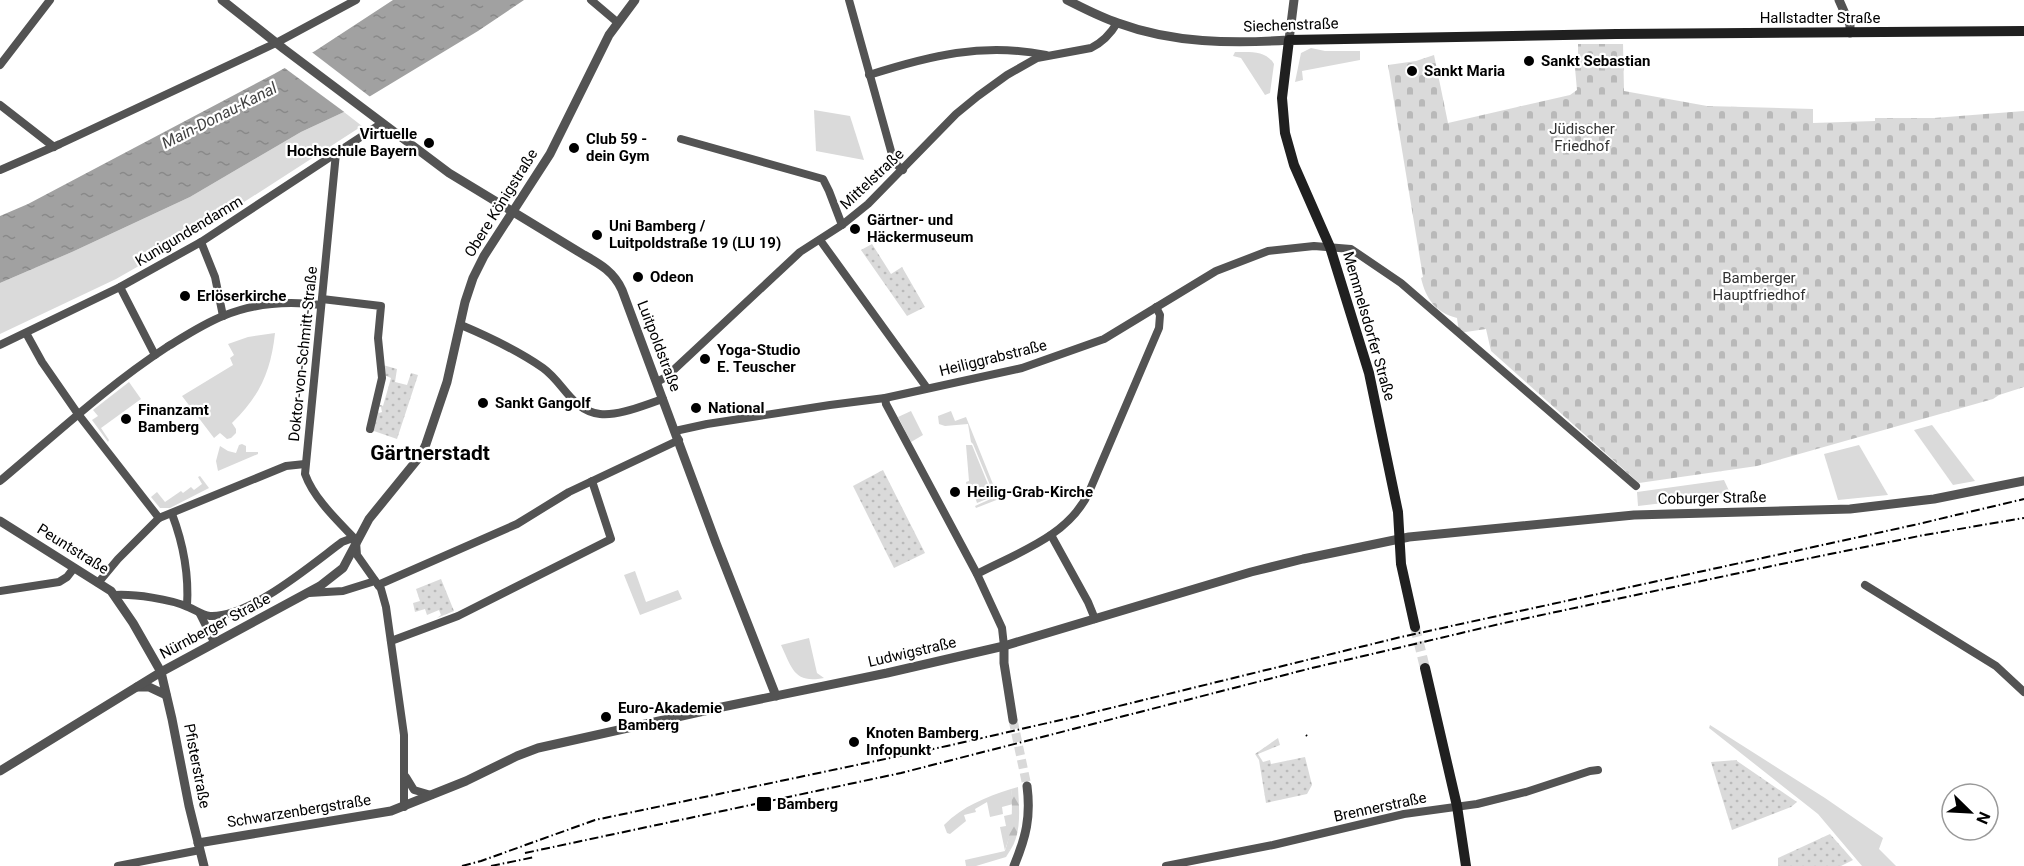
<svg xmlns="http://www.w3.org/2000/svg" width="2024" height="866" font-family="Roboto,sans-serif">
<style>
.green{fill:#dadada}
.forest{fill:url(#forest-firs)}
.cemetery{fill:url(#cemetery-stones)}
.garden{fill:url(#garden-dots)}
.water{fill:url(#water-ripples)}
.pier{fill:#fff}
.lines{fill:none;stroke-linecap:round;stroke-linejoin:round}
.tertiary-tunnel{stroke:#d9d9d9;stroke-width:9;stroke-dasharray:9 4.5;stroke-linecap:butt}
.secondary-tunnel{stroke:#d9d9d9;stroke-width:10;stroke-dasharray:10 5;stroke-linecap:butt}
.minor{stroke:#535353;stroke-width:8}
.tertiary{stroke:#535353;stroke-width:9}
.secondary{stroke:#202020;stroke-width:10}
.rail{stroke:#000;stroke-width:2;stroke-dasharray:9 3 1.5 3;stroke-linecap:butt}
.poi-dot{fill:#000;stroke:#fff;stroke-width:2}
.labels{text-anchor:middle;stroke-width:4.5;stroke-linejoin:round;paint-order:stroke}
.street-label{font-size:15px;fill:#000;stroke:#fff}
.poi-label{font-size:15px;font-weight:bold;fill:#000;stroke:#fff;text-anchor:start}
.park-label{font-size:15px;fill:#313131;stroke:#fff}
.water-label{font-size:16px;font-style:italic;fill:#424242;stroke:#fff}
.district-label{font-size:21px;font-weight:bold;fill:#000;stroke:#fff}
</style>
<defs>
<pattern id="forest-firs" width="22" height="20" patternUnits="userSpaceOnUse" patternTransform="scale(1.5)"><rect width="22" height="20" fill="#dadada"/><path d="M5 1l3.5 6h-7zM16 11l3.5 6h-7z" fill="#b9b9b9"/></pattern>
<pattern id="cemetery-stones" width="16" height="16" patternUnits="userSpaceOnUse" patternTransform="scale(1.5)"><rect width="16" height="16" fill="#dadada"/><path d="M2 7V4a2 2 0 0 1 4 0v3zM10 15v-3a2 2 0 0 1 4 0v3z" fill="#b9b9b9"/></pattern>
<pattern id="garden-dots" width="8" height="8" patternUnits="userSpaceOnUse" patternTransform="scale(1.5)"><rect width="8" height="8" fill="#dadada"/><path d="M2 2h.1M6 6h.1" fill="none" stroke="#b9b9b9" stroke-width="1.8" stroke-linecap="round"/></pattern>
<pattern id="water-ripples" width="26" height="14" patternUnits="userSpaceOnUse" patternTransform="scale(1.5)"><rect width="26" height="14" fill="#a1a1a1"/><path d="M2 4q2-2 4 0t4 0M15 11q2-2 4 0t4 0" fill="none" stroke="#898989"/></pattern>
</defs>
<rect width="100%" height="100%" fill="#fff"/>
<g class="green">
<polygon points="1311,48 1325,51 1360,51 1360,60 1302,71 1303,80 1295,82 1301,53"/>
<path d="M1235,52c15,0 31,-2 39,12l-4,29 -5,2 -24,-37 -8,-2z"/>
<polygon points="814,110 850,116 864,160 816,151"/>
<polygon points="344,112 362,126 193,235 116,279 0,334 0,283 72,252 190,197 301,132"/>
<path d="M275,333c-4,38 -15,63 -43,90l4,6v4l-5,5 -4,1 -7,-6 -6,5 -32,-42 51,-31 -3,-7 4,-3 -6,-11 20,-7z"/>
<polygon points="129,382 141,399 101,428 109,440 108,442 92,420 98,416 93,410"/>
<polygon points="911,411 923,435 911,442 898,417"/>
<polygon points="951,411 955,421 966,417 999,499 976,508 975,506 995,497 973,444 971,442 968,424 945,426 939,424 938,416"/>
<polygon points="1932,425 1975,481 1953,485 1914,430"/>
<polygon points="242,444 246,446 246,452 258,452 258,454 218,471 216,461 220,446 228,451 236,453 239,445"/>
<polygon points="966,445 972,445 992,494 989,498 977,503 973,491 968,494 966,482 969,481"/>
<polygon points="1859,445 1888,495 1838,500 1824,454"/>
<polygon points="200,476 209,488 170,508 160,508 151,497 157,492 165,502 181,491 183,493 191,487 194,490 202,484 198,477"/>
<polygon points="1724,480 1731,495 1638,506 1637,492"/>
<polygon points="635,571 646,602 678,590 682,599 640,615 624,575"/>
<path d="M809,638l8,35 7,5c-30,6 -32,-10 -43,-33z"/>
<polygon points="1710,725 1825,798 1883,838 1879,849 1896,866 1862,866 1818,814 1709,728"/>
<path d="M1011,789l2,15 -11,3 1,7 -13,3 -3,-15 -12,7 1,3 -12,3 2,6 -16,13 -3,-1 -3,-8c19,-19 42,-28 67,-36z"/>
<polygon points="1013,814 1011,832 1005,850 1011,849 1006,857 976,866 966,866 965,860 1005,851 1000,827 1006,826 1004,816"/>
</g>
<path class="forest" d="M1018,787c1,20 4,45 -7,62l-6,2c7,-22 8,-39 6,-62z"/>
<path class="cemetery" d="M1578,44h45l1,47 83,15 106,3v14l62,-2v-3h59l90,-7v276l-25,8 -6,4 -236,67 -118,17 -148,-132 -5,-22 -27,4 -2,-15c-22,-6 -31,-19 -36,-40l2,-1 -35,-212 28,-4 18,-6 14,68 122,-28 7,-5 -2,-22h3z"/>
<g class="garden">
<polygon points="872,244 891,274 902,267 925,307 907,316 861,250"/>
<polygon points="383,365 397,369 395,382 407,385 411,373 418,375 397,439 371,430 377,410 379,413 382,412 381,407 377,407 378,404 383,406 391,378 384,375"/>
<polygon points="883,470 925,553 894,568 853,486"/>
<polygon points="441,579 454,611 437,618 441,615 439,610 427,615 425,609 415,612 413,603 420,601 416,589"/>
<polygon points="1278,738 1280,745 1258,754 1263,762 1270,760 1271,764 1305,757 1312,785 1307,794 1266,803 1259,760 1255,754"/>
<polygon points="1737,760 1737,761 1797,802 1791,807 1732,830 1711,762"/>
<polygon points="1830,834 1853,860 1841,866 1778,866 1778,858"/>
</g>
<polygon class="water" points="393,0 524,0 478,31 344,112 301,132 190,197 72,252 0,283 0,216 28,204 274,74 315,51"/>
<polygon class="pier" points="309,50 373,99 347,114 282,66"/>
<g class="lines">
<polyline class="tertiary-tunnel" points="1013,720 1027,786"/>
<polyline class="secondary-tunnel" points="1415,627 1425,668"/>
<g class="minor">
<polyline points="591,0 617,22"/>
<polyline points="849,0 891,151 897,165 903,170"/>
<polyline points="0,65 50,0"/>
<path d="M869,75c60,-19 114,-33 177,-20"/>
<polyline points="0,105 54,147"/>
<polyline points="681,139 823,179 829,191 842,225"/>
<path d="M336,153l-31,321c9,25 33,47 51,66"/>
<polyline points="0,170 60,144 276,43 356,0"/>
<polyline points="820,240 927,388"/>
<polyline points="201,242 215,277 223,316"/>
<polyline points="120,287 155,355"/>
<polyline points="322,299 381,306 378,338 382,378 370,429"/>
<path d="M461,325c26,11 59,27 82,43 21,15 29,43 57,46 20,2 44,-9 63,-15"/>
<polyline points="26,333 42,362 78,414 159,518"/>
<polyline points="0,345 120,287 201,242 382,123"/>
<path d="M657,382l9,-5 14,-13 120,-112 42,-27 26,-21 88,-90 22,-18 29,-21 30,-17 54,-10c12,-6 19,-13 26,-25"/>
<polyline points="885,398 886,404 977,574 1002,628 1004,646"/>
<polyline points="675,431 707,424 830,405 885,398 1022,368 1104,339 1216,271 1268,251 1314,246 1351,249 1401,283 1636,486"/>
<path d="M0,481c55,-46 107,-95 167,-134 18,-11 36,-23 56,-31 31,-13 66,-15 98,-11"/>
<path d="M172,514c11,29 17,61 15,92"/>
<polyline points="1051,535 1088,602 1095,619"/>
<polyline points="356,542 357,555 381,589 386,607 404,735 404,807"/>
<path d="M977,574c40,-21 92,-38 112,-82l70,-164 1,-13 -4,-8"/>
<polyline points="98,583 118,559 159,518 286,466 305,464"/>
<polyline points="378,585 517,524 569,492 679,440"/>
<polyline points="1865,585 1996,666 2024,692"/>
<polyline points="0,591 59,582 67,577 74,568"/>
<polyline points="309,593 343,591 375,581"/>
<path d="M115,595c20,-1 55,4 73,12 8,3 13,8 22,9 39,2 101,-51 132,-74l8,-3 6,1"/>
<polyline points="200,614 214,642"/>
<polyline points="391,641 458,616 611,539 592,481"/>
<polyline points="406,777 414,790 431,795"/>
<polyline points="118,866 200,850"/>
<polyline points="1166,866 1273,845 1404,814 1477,804 1526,792 1590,771 1598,770"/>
</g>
<g class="tertiary">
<path d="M222,0l62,49 165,124 135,82c16,9 30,17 38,35l94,253 60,153"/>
<path d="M1067,0c16,8 33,17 51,23 54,20 114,21 171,17l5,-40"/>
<polyline points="1839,0 1850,25 1850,33"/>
<polyline points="0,521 111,591 133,623 161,672 172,719 189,806 204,866"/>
<polyline points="1004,646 1004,663 1013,720"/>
<polyline points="137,687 149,687 166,695"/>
<polyline points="0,771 161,672 320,586 343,568 369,519 421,455 426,444 447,382 465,302 473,278 484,256 550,154 609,35 635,0"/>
<polyline points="198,843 391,811 466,781 517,756 538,748 722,707 887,673 1004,646 1251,572 1303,559 1409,537 1634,515 1850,509 1934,499 2024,481"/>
<path d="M1014,866c12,-29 17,-49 13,-80"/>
</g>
<g class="secondary">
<polyline points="1415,627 1401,564 1398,512 1369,373 1330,247 1294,165 1285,133 1282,98 1289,40 1616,34 2024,31"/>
<polyline points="1425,668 1457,806 1466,866"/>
</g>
<g class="rail">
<polyline points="1306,735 1307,736"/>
<polyline points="525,853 901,773 1308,669 1504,623 1791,562 1924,535 2024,518"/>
<polyline points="462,866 481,861 595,820 947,746 1078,716 1401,637 1914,525 2024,499"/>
<polyline points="491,866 535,857"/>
</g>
</g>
<g class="poi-dot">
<circle cx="1529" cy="61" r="6"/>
<circle cx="1412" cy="71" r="6"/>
<circle cx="429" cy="143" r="6"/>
<circle cx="574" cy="148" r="6"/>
<circle cx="855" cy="229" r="6"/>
<circle cx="597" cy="235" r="6"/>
<circle cx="638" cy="277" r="6"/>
<circle cx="185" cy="296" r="6"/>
<circle cx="705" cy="359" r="6"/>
<circle cx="483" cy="403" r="6"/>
<circle cx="696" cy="408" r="6"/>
<circle cx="126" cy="419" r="6"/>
<circle cx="955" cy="492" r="6"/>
<circle cx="606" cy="717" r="6"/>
<circle cx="854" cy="742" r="6"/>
<rect x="756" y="796" width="16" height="16" rx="3"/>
</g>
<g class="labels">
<g class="street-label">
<text x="1820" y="23">Hallstadter Straße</text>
<text transform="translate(1291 25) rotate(-2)" y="5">Siechenstraße</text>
<text transform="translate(872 179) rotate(-43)" y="5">Mittelstraße</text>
<text transform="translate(501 203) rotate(-58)" y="5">Obere Königstraße</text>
<text transform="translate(189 231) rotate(-31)" y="5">Kunigundendamm</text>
<text transform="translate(1369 326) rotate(74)" y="5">Memmelsdorfer Straße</text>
<text transform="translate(659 346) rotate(69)" y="5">Luitpoldstraße</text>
<text transform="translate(303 354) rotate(-84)" y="5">Doktor-von-Schmitt-Straße</text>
<text transform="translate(993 358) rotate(-14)" y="5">Heiliggrabstraße</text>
<text transform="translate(1712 498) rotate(-1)" y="5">Coburger Straße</text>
<text transform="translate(73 549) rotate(32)" y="5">Peuntstraße</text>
<text transform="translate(215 626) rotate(-28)" y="5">Nürnberger Straße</text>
<text transform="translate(912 652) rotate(-13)" y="5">Ludwigstraße</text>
<text transform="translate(197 766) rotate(79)" y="5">Pfisterstraße</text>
<text transform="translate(1380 807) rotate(-12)" y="5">Brennerstraße</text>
<text transform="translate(299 811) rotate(-9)" y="5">Schwarzenbergstraße</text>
</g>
<g class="poi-label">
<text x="1541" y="66">Sankt Sebastian</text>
<text x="1424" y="76">Sankt Maria</text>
<text x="417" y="139" text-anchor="end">Virtuelle<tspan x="417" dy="17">Hochschule Bayern</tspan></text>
<text x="586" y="144">Club 59 -<tspan x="586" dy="17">dein Gym</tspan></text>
<text x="867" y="225">Gärtner- und<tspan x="867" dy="17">Häckermuseum</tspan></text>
<text x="609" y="231">Uni Bamberg /<tspan x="609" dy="17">Luitpoldstraße 19 (LU 19)</tspan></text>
<text x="650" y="282">Odeon</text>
<text x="197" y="301">Erlöserkirche</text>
<text x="717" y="355">Yoga-Studio<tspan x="717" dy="17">E. Teuscher</tspan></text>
<text x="495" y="408">Sankt Gangolf</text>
<text x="708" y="413">National</text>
<text x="138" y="415">Finanzamt<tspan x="138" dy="17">Bamberg</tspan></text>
<text x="967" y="497">Heilig-Grab-Kirche</text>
<text x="618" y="713">Euro-Akademie<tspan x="618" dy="17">Bamberg</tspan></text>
<text x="866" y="738">Knoten Bamberg<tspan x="866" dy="17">Infopunkt</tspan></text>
<text x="777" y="809">Bamberg</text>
</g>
<g class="park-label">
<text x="1582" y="134">Jüdischer<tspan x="1582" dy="17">Friedhof</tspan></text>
<text x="1759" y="283">Bamberger<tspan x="1759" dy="17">Hauptfriedhof</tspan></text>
</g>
<g class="water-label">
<text transform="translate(219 115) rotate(-27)" y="6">Main-Donau-Kanal</text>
</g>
<g class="district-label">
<text x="430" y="460">Gärtnerstadt</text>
</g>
</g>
<g transform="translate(1970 812) rotate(114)"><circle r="28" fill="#ffffff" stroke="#999999" stroke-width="1.5"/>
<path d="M0-4.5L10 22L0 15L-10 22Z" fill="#000000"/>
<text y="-9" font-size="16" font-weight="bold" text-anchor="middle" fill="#000000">N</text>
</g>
</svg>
